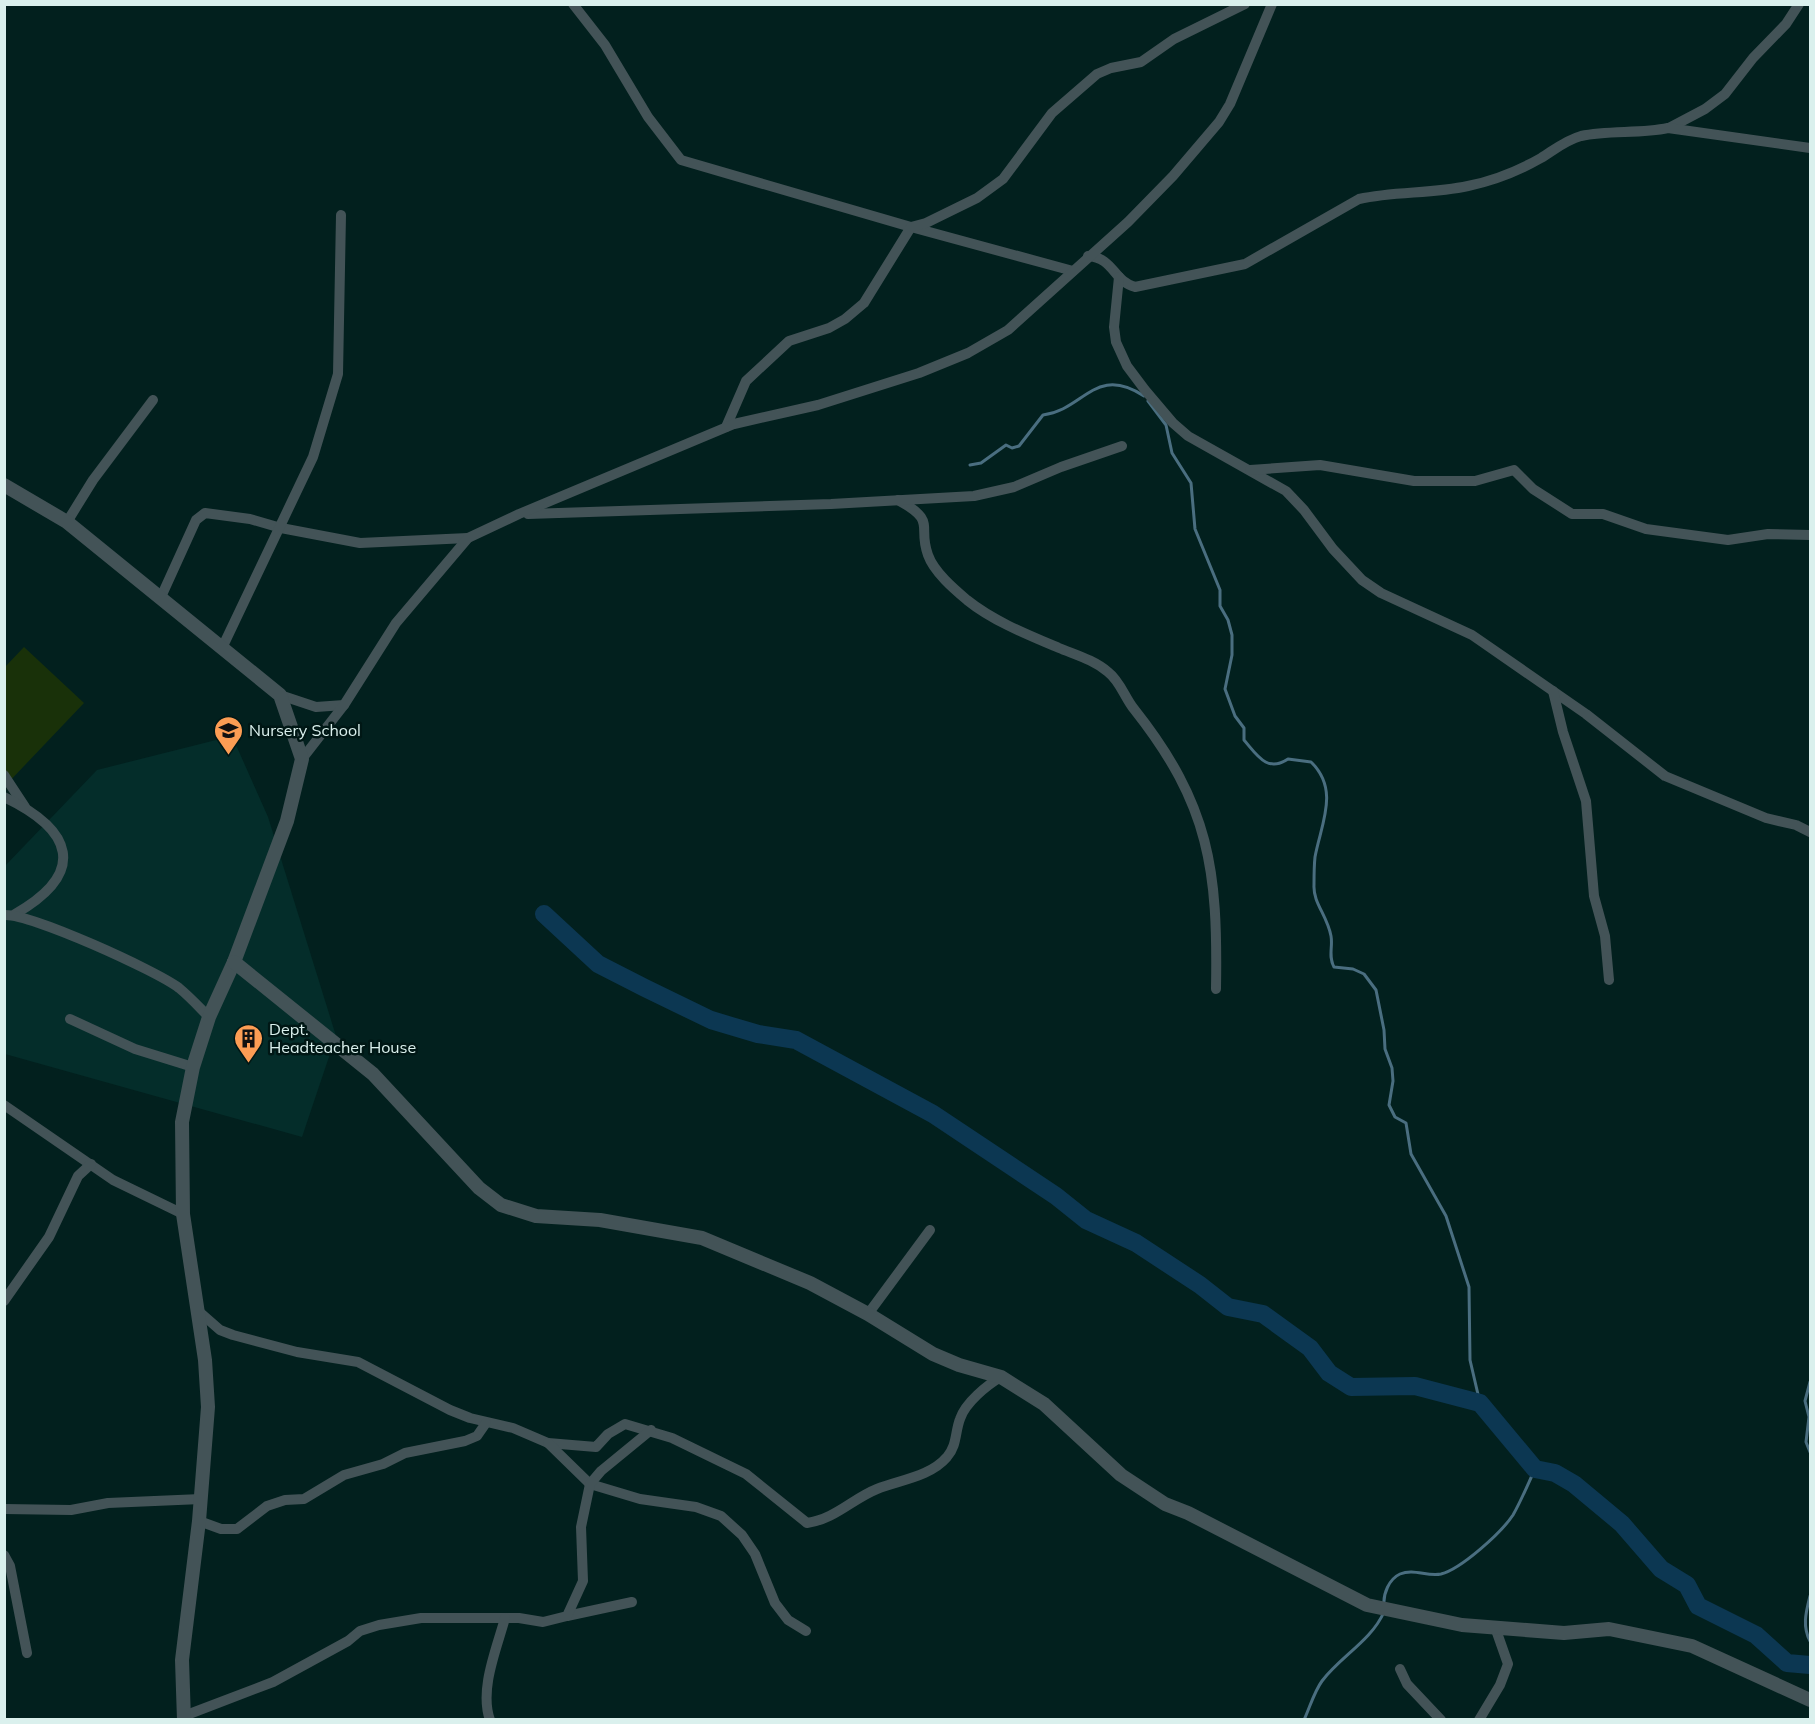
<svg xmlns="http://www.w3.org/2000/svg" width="1815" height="1724" font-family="Mulish,sans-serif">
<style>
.built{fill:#042d2a}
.pitch{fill:#193109}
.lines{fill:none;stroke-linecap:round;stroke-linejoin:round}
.stream{stroke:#4a6e80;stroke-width:3}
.river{stroke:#0c3752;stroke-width:18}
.minor{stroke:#435357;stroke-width:10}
.tertiary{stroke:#435357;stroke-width:14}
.labels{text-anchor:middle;stroke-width:5;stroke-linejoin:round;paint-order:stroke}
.poi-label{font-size:16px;fill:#daf0ed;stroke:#001715;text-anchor:start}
</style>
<rect width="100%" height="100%" fill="#02201e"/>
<polygon class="built" points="232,736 268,817 336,1036 302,1137 5,1054 4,867 97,770"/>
<polygon class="pitch" points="24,647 84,703 5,786 5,667"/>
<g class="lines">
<g class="stream">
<path d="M1148,401l18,24 6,28 19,30 4,46 25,61v16l8,14 4,15v20l-7,34 10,27 9,12v12c13,15 23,33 44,19l23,3c29,28 10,62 4,95 -1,9 -1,19 -1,28 -1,18 13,30 17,51 2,11 -3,20 3,31l19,2 11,5 12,16 8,40 1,19 7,19 1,13 -4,24 6,12 11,6 5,31 35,62 23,71 1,73 10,43"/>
<path d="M970,465l11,-2 25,-18 6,3 7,-2 24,-31c41,-5 52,-51 101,-19"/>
<polyline points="1810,1382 1805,1401 1809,1417 1806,1442 1810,1452"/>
<path d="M1810,1596c-4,16 -8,30 0,45"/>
<path d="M1384,1605c-1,-11 5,-26 16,-31 14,-6 27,3 41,0 20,-5 60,-41 72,-59 8,-14 15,-31 22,-46"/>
<path d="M1304,1720c6,-13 10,-28 18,-39 19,-25 49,-40 62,-69"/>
</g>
<polyline class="river" points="544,914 598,964 645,988 711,1020 758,1034 796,1040 933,1114 1056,1196 1086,1220 1136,1243 1200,1285 1228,1307 1263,1314 1310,1348 1329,1373 1351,1387 1415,1386 1480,1403 1535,1469 1555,1473 1574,1484 1622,1524 1661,1569 1687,1585 1698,1606 1756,1635 1787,1663 1810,1665"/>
<g class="minor">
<polyline points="573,4 605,45 648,117 681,160 911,227 1073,271"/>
<polyline points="1669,128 1705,109 1725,94 1753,58 1786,24 1799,4"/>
<path d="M1088,256c26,2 25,25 47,31l110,-23 114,-65c36,-8 73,-5 109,-13 24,-5 52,-16 73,-28 13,-8 25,-18 40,-22 28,-6 59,-2 87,-8l142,20"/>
<polyline points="1119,277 1114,327 1116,342 1127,366 1145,390 1173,423 1188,436 1286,491 1304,510 1333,549 1362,580 1381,593 1472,635 1586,714 1665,776 1766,818 1796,825 1810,832"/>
<polyline points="726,427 746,381 789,341 829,328 845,319 864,303 911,227 926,223 977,198 1003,179 1052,113 1097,74 1111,68 1141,62 1174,39 1245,4"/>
<polyline points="1250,470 1320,465 1414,481 1475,481 1514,470 1533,489 1572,514 1603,514 1646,529 1728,540 1768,534 1810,535"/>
<path d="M898,500c40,22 19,25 30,55 6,17 26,34 39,45 26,21 61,35 92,48 17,7 35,12 49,24 12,9 17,26 26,37 76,96 84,161 82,280"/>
<polyline points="528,514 831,504 974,496 1014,487 1061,467 1122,446"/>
<polyline points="67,522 93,480 153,400"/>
<polyline points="161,597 196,520 205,513 250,519 281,528 360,543 468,538"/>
<polyline points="223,646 313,457 338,374 341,215"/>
<polyline points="1553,691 1563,732 1586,801 1594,896 1605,936 1609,980"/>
<polyline points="280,695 316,707 344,705"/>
<polyline points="302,759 344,705 396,623 468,538 519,514 734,424 818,405 919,373 968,353 1008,330 1128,222 1173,176 1219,122 1230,104 1272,4"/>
<polyline points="4,775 25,807"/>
<path d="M4,797c69,33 84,75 11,117"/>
<path d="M4,915c26,-2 153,56 175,73 11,9 20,19 30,29"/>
<polyline points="70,1019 135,1049 193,1067"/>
<polyline points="4,1105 113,1180 183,1214"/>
<polyline points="4,1301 49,1237 78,1176 91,1164"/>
<path d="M196,1309l24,21 13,5 64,17 61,10 92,48 20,8 43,10 35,15 48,4 12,-13 17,-10 47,14 74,36 61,49c28,-4 45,-24 70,-34 22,-9 53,-12 70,-32 10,-11 8,-25 13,-38 5,-16 27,-34 41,-42"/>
<polyline points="868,1314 930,1230"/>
<polyline points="548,1443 590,1484 640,1499 696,1507 721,1516 742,1535 755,1554 775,1603 788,1620 806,1631"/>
<polyline points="4,1509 71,1510 108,1503 201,1499"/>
<polyline points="199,1521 221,1529 237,1529 267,1506 285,1500 304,1499 344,1475 383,1464 405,1453 465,1441 477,1436 486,1423"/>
<polyline points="4,1555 10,1566 27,1653"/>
<polyline points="567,1616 632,1602"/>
<polyline points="1400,1669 1407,1684 1441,1720"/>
<polyline points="184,1716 273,1682 348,1641 360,1631 379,1625 421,1618 519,1618 543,1622 567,1616 583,1581 581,1527 590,1484 601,1471 651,1430"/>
<path d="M490,1720c-11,-31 7,-72 15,-102"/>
<polyline points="1479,1720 1500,1685 1508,1664 1495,1627"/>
</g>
<g class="tertiary">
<polyline points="4,485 67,522 280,695 302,759 287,821 234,962 209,1017 193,1067 182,1122 183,1214 205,1360 208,1407 199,1521 182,1660 184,1720"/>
<polyline points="234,962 373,1074 479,1188 501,1205 536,1216 600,1220 702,1238 810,1283 868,1314 933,1354 959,1365 1001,1377 1044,1404 1121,1475 1165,1504 1188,1513 1367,1605 1462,1625 1564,1633 1609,1629 1692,1646 1810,1700"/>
</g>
</g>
<defs>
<symbol id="school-pin" viewBox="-11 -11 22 30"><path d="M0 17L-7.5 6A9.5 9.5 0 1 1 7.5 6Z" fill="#fc9d54" stroke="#001715"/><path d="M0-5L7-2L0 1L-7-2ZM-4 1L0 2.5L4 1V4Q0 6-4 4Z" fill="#111"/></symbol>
<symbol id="building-pin" viewBox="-11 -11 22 30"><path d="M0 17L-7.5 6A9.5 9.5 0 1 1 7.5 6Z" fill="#fc9d54" stroke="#001715"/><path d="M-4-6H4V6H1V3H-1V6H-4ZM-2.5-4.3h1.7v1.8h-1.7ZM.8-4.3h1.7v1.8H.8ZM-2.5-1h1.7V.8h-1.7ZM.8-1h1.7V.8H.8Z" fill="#111"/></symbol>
</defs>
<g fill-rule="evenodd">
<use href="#school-pin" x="212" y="714" width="33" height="45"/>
<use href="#building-pin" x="232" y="1022" width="33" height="45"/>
</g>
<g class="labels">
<g class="poi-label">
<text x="249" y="736">Nursery School</text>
<text x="269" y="1035">Dept.<tspan x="269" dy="18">Headteacher House</tspan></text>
</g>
</g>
<rect width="1815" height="1724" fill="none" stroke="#daf0ed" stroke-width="12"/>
</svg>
